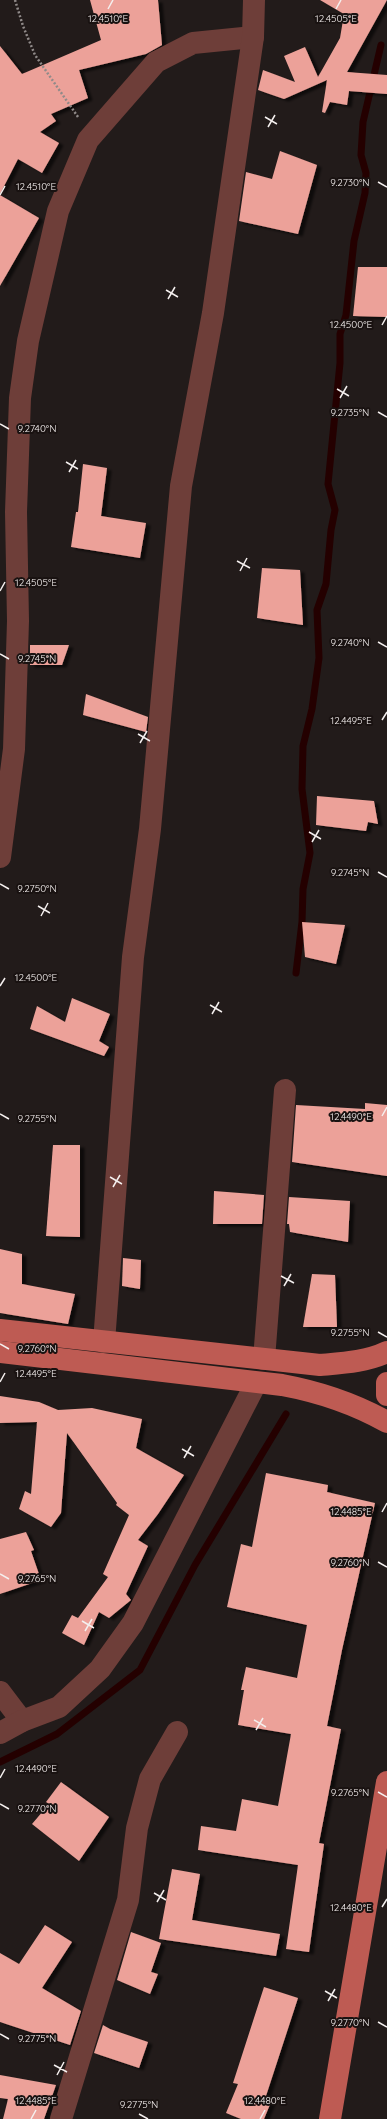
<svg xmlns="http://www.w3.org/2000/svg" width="387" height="2119" font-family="Quicksand,sans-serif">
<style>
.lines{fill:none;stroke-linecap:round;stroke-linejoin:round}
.stream{stroke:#240000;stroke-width:7}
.building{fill:#eca199;filter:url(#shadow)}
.path{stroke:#908a89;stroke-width:2.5;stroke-dasharray:2 2;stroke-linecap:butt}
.minor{stroke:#6e3e39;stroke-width:22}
.major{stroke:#be5b53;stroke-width:22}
.ticks{fill:none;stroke:#f4efee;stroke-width:1.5}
.ticks-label{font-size:10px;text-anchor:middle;fill:#f4efee;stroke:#191211;stroke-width:4;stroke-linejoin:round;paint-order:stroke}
</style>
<defs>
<filter id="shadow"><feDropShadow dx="4.5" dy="2.5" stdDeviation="1" flood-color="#0009"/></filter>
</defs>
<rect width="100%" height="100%" fill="#221b1a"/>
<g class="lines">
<g class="stream">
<polyline points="296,973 302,922 303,889 310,853 302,789 303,746 312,709 319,658 317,610 326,584 331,530 335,510 328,484 340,363 340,334 346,315 354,241 365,193 366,173 361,155 363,122 381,45"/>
<polyline points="0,1762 57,1734 140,1670 195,1565 286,1414"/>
</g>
</g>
<g class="building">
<polygon points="90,0 158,0 162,45 146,54 79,70 88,98 51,114 56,121 40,132 59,143 42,173 18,159 0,194 0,46 22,74 101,40"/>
<polygon points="320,0 387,0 347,72 387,75 387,94 349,91 347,105 330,102 325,113 322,112 327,80 284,99 258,90 263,70 295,82 284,56 305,47 318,77 340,38 344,14"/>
<polygon points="280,151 317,165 298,234 239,221 246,172 272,179"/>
<polygon points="0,195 39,218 0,286"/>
<polygon points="358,267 387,267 387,317 353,316"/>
<polygon points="83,464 107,468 101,516 146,523 140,558 71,547 76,512 78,512"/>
<polygon points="262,568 300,570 303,625 257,618"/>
<polygon points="30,645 69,645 62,665 30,665"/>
<polygon points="86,694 148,717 146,732 83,715"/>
<polygon points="317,796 374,801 378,824 368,822 366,831 316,825"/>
<polygon points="302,922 345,925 336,964 305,957"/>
<polygon points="72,998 110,1014 99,1041 109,1047 104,1056 30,1029 37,1006 65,1022"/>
<polygon points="365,1103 387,1105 387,1176 292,1162 296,1105 365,1109"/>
<polygon points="53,1145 80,1145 80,1237 46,1236"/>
<polygon points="214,1191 264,1195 262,1224 213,1224"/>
<polygon points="289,1197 350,1201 348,1242 290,1232 289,1224 287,1224"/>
<polygon points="0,1249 22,1254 22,1284 75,1294 68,1324 0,1313"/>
<polygon points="123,1258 141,1260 140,1289 122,1286"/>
<polygon points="312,1274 335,1275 337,1327 303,1327"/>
<polygon points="0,1396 39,1402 58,1410 92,1408 142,1419 136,1448 184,1475 158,1514 138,1540 148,1546 126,1594 131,1600 109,1618 99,1612 84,1645 62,1633 72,1615 78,1618 108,1577 103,1574 129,1515 116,1505 117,1503 67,1433 61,1513 51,1527 19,1509 25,1491 31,1494 37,1422 0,1423"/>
<polygon points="266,1473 328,1485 327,1492 375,1503 342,1650 327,1726 341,1729 319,1843 324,1844 309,1952 286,1949 298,1865 198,1850 201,1826 236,1831 242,1799 278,1806 291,1734 238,1725 244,1690 241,1690 246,1667 297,1678 307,1625 227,1607 241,1544 252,1547"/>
<polygon points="26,1532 34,1550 31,1551 41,1580 0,1594 0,1539"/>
<polygon points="61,1782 109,1817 79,1861 32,1824 49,1804 46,1802"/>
<polygon points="172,1869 200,1874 192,1920 280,1934 276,1956 159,1939"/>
<polygon points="45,1925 72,1942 42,1988 81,2011 70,2045 0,2022 0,1953 19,1964"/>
<polygon points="131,1932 161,1943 151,1972 158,1974 150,1994 117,1980"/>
<polygon points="264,1987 298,1998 265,2099 271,2102 264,2119 241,2119 226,2113 238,2084 233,2083"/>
<polygon points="103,2025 110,2029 148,2042 139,2068 94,2053"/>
<polygon points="0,2075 56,2085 44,2119 3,2119 8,2099 0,2098"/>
</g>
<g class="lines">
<polyline class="path" points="15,0 23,26 35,55 78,117"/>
<g class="minor">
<polyline points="0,857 14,749 18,621 16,512 20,398 28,341 58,211 88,140 156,62 193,43 253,37"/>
<polyline points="104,1342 133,957 150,829 181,486 213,313 226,223 253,37 254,0"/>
<polyline points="264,1359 285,1090"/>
<polyline points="0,1692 22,1721"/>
<polyline points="0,1733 22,1721 59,1707 100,1669 133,1623 256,1383"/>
<polyline points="61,2119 128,1900 137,1828 150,1779 177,1732"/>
</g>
<g class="major">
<path d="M0,1330l320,35c23,-2 46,-3 67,-13"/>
<path d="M0,1352l282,33c38,7 71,18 105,37"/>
<polyline points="387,1383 387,1395"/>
<polyline points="330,2119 387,1782"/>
</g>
</g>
<path class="ticks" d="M108,9l5,-9M336,9l5,-9M265,117l12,7M268,127l7,-12M378,182l9,5M0,195l5,-9M166,290l12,7M168,299l7,-12M382,325l5,-9M337,389l12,7M340,398l7,-12M378,412l9,5M0,424l9,5M66,462l12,7M69,472l7,-12M237,561l13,7M240,571l7,-13M0,591l5,-9M378,642l9,5M0,654l9,5M382,720l5,-8M138,734l12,7M140,743l7,-12M309,832l12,7M312,842l7,-12M378,872l9,5M0,884l9,5M38,906l12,7M41,916l7,-13M0,986l5,-8M210,1005l12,7M212,1014l7,-12M0,1114l9,5M382,1116l5,-9M110,1177l12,7M113,1187l7,-12M281,1276l13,7M284,1286l7,-12M378,1332l9,5M0,1344l9,5M0,1382l5,-9M182,1449l12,7M184,1458l7,-12M382,1512l5,-9M378,1562l9,5M0,1574l9,5M82,1621l12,7M85,1631l7,-12M254,1720l12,7M256,1730l7,-12M0,1778l5,-9M378,1792l9,5M0,1804l9,5M154,1893l12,7M157,1902l7,-12M382,1907l5,-8M325,1991l12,7M328,2001l7,-12M378,2022l9,5M0,2034l9,5M54,2065l13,7M57,2075l7,-13M139,2114l9,5M31,2119l5,-9M260,2119l5,-9"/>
<g class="ticks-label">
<text x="108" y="22">12.4510°E</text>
<text x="336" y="22">12.4505°E</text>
<text x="350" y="186">9.2730°N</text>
<text x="36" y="190">12.4510°E</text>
<text x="351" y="328">12.4500°E</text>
<text x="350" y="416">9.2735°N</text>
<text x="37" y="432">9.2740°N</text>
<text x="36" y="586">12.4505°E</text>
<text x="350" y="646">9.2740°N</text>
<text x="37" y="662">9.2745°N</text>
<text x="351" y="724">12.4495°E</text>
<text x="350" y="876">9.2745°N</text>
<text x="37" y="892">9.2750°N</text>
<text x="36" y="981">12.4500°E</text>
<text x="351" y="1120">12.4490°E</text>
<text x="37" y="1122">9.2755°N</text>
<text x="350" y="1336">9.2755°N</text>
<text x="37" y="1352">9.2760°N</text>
<text x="36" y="1377">12.4495°E</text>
<text x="351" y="1515">12.4485°E</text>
<text x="350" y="1566">9.2760°N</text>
<text x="37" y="1582">9.2765°N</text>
<text x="36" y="1772">12.4490°E</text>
<text x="350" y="1796">9.2765°N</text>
<text x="37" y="1812">9.2770°N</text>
<text x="351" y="1911">12.4480°E</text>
<text x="350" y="2026">9.2770°N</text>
<text x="37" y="2042">9.2775°N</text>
<text x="36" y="2104">12.4485°E</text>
<text x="265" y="2104">12.4480°E</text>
<text x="139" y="2108">9.2775°N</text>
</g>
</svg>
